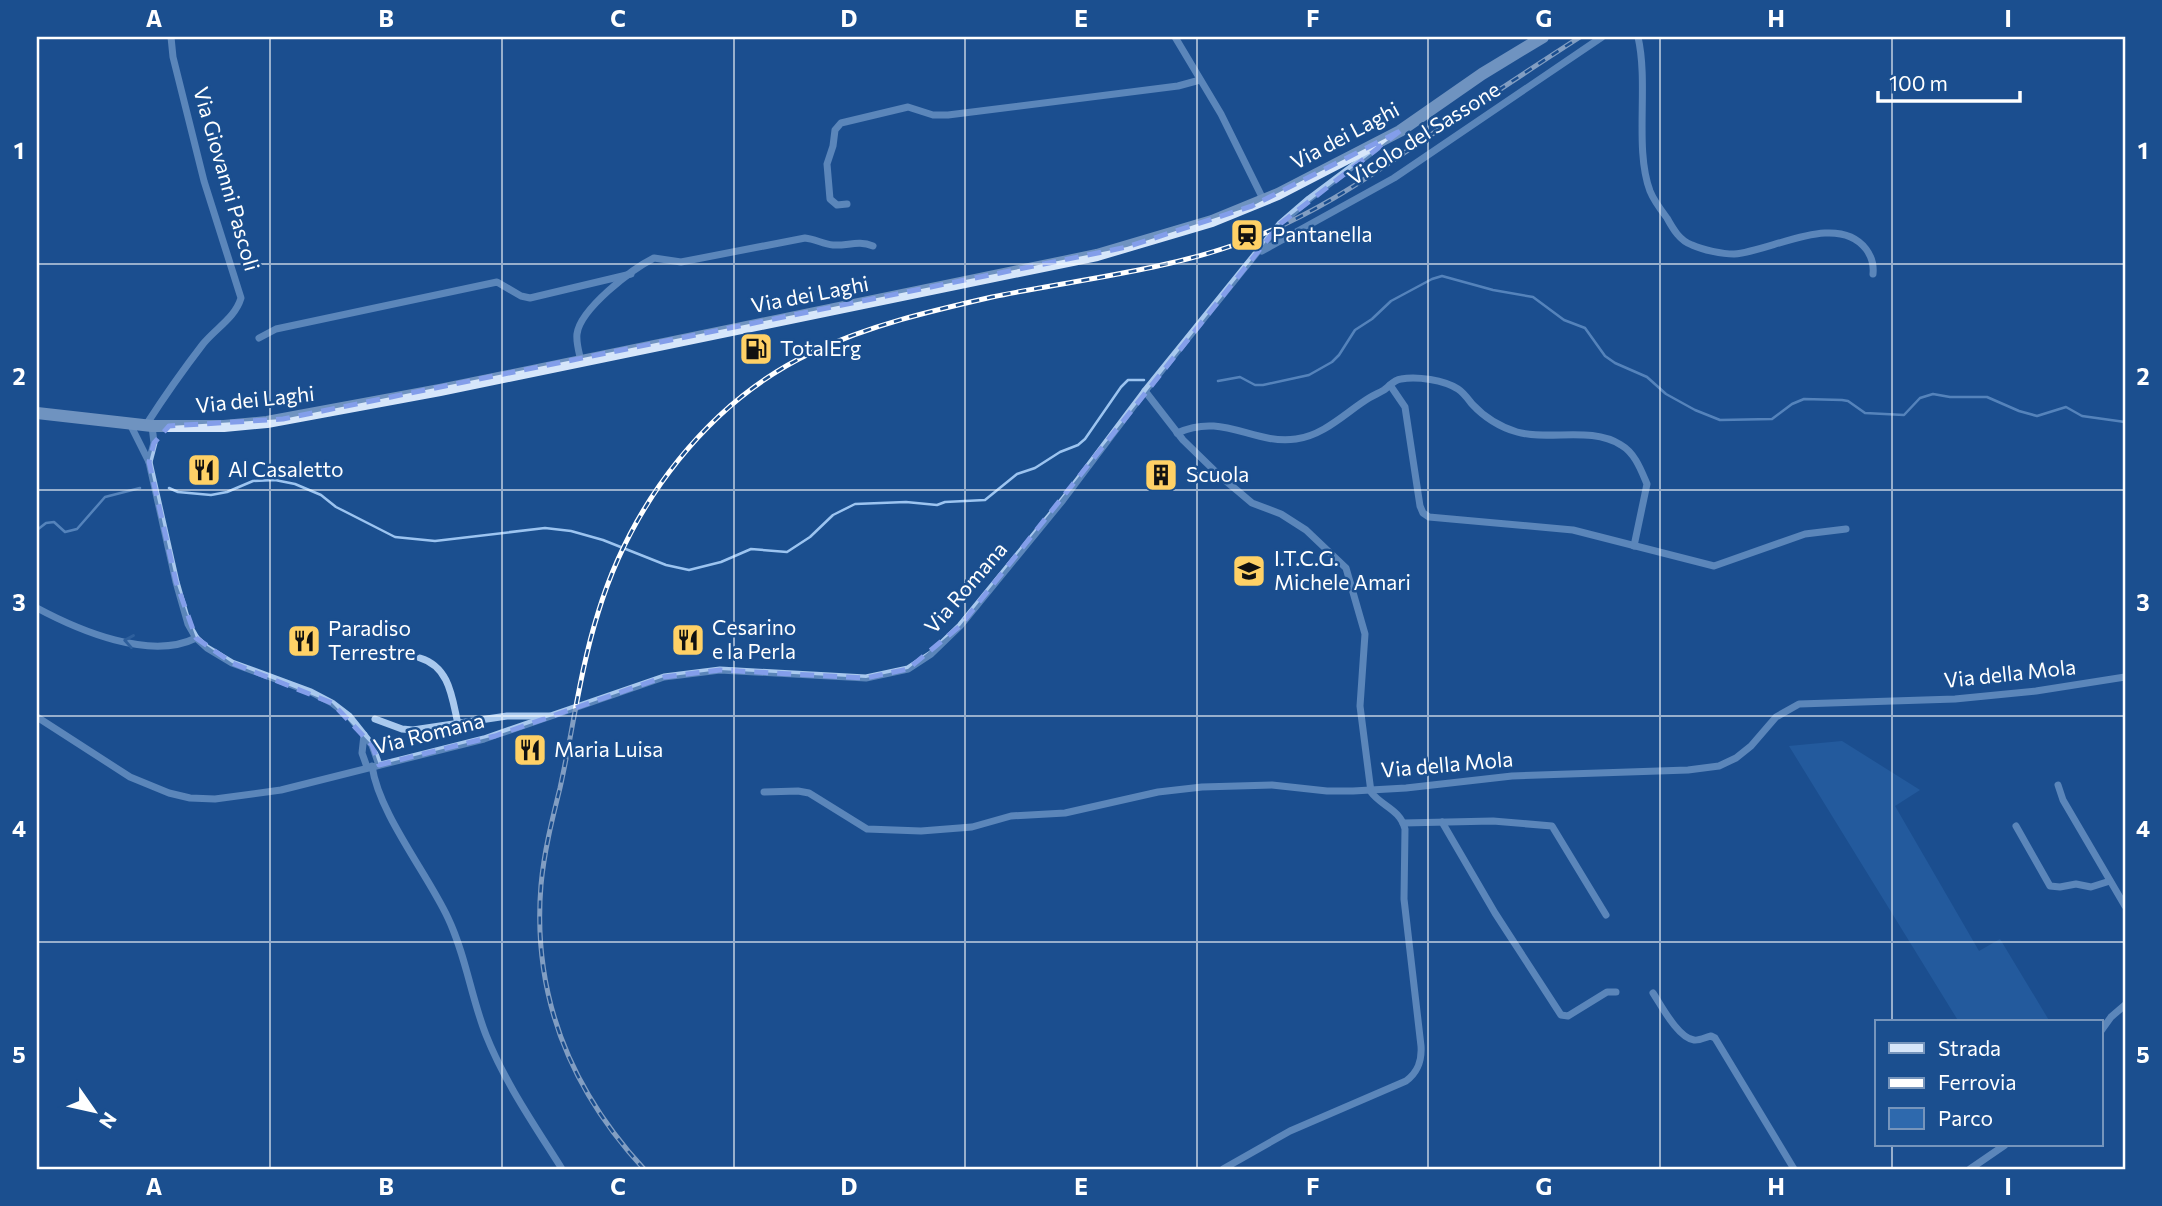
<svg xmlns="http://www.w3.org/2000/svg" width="2162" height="1206" font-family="Commissioner,sans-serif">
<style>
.green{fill:#2e69ad}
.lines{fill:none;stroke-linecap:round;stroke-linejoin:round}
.stream{stroke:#9cc4f0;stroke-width:2.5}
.street{stroke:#a9c9ee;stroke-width:7}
.secondary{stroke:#d6e6fa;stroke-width:12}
.rail-casing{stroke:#fff;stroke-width:5}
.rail{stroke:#1b4f8f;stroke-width:2.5;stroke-dasharray:8;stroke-linecap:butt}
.oneway{stroke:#4674ac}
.marked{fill:none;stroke:#839eea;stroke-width:5;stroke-dasharray:14 9;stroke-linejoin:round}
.grid{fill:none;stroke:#fff;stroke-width:2;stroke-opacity:0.55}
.labels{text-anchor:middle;stroke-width:5;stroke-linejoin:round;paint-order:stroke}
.street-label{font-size:21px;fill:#fff;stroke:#1b4f8f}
.poi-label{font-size:21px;fill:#fff;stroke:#1b4f8f;text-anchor:start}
.neatline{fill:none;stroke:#fff;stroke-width:2.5}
.grid-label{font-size:23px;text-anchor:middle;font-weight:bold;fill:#fff}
</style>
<rect width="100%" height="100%" fill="#1b4f8f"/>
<polygon class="green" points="1842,741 1920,790 1895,806 1979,951 2000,939 2050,1022 1959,1022 1789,746"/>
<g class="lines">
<g class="stream">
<polyline points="1218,381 1240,377 1255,385 1263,385 1309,375 1332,362 1339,355 1355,330 1372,319 1391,301 1432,279 1442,276 1493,290 1533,297 1564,320 1585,328 1605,356 1615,363 1647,377 1666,394 1695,410 1720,420 1772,419 1792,404 1804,399 1842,400 1848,401 1865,413 1904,415 1920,398 1933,394 1950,397 1987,397 2019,411 2037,416 2066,407 2082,416 2125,422"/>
<polyline points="169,488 178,492 211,495 227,492 253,481 275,480 295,484 321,495 336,507 395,537 435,541 545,528 571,531 603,540 666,565 689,570 721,562 751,549 787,552 810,537 833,515 855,504 906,502 937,505 945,502 985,500 1017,474 1035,468 1060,452 1078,445 1085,439 1121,387 1128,380 1144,380"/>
<polyline points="37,530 46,523 54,522 65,532 77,529 105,497 140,488"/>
</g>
<g class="street">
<polyline points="1175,37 1221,114 1264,201"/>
<path d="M1638,37c11,48 -4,111 12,154 4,10 11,19 17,27 6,11 13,23 25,27 11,5 30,9 42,9 36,-2 103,-43 132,-5 6,8 8,15 7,25"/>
<polyline points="847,204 837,205 830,199 827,164 833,146 835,130 841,123 908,107 933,115 948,115 1178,86 1200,80"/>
<polyline points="1262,251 1394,178 1602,37"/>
<polyline points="259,338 276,329 497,282 521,296 530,298 631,274"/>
<path d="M581,361c-2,-9 -5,-18 -4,-27 3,-25 55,-65 77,-76l27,4 124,-24c10,1 18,6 28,7 15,1 25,-5 40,1"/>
<polyline points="1390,385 1405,407 1420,506 1423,513 1429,517 1573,530 1714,566 1805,534 1846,529"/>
<path d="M1145,391l38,49 37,36 32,27 29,11 25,16 40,38 19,66 -5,72 11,86c10,14 29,17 34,37l-1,70 17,147c1,15 -3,26 -15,35l-116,50 -67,38"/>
<polyline points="130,424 149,462 176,582 188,624 196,638 207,648 232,663 311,692 332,703 349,716 372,745 379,765"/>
<path d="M146,425c18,-28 37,-55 57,-81 13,-16 32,-26 38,-46l-37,-117 -31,-124 -2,-20"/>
<path d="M1177,433c47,-21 75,12 119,6 29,-4 50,-27 73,-41 5,-3 10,-5 15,-8 6,-4 9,-10 17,-11 16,-3 43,1 57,10 6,4 10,10 14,15 13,14 28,23 45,28 33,9 74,-6 104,13 14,8 20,25 26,39l-13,62"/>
<polyline points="149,462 154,443 152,426"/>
<path d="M37,608c41,22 113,53 159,30"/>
<path d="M420,658c30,9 32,40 38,66"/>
<polyline points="37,717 130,777 169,793 190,798 215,799 281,790 484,739 664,677 720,670 866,678 908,669 931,654 960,626 1063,500 1145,391 1280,224 1309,199 1377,148"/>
<polyline points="375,719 402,729 413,730 507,716 549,716"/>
<polyline points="364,735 362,753 367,767"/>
<path d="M372,766c7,48 55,107 76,152 18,38 23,79 38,117 19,48 49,91 76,134"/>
<polyline points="2058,785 2063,800 2125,906"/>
<polyline points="764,792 798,791 809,793 867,829 921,831 972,827 1011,816 1065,813 1158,792 1202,787 1272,785 1327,791 1353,791 1406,788 1512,776 1688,770 1719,766 1736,758 1751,746 1776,717 1799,704 1955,699 2036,691 2125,677"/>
<polyline points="1442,822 1495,913 1561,1015 1568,1016 1607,992 1616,992"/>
<polyline points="1403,823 1493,821 1552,826 1606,915"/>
<polyline points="2016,826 2050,886 2060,887 2076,884 2091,887 2110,881"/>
<path d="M1653,993c8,12 25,45 41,47 5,1 12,-3 17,-4l4,2 79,131"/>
<polyline points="2101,1031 2111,1017 2125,1005"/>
<polyline points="1970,1169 2005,1145"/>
</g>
<polyline class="secondary" points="37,413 152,426 224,426 267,422 440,390 1097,255 1212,221 1278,194 1400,131 1482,74 1543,37"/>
<defs>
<path id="rail" d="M644,1169c-74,-80 -112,-174 -103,-284 3,-33 11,-65 19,-97 13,-58 20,-118 38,-175 33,-109 110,-212 215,-261 57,-27 118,-41 179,-55 82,-17 165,-25 245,-53 70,-25 125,-62 186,-104 52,-34 104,-69 157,-103"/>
</defs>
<use href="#rail" class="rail-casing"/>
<use href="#rail" class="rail"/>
</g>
<defs><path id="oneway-chevron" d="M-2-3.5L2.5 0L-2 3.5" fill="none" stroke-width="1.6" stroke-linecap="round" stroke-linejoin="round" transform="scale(1.75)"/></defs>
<use class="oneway" href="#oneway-chevron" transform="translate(129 641) rotate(-170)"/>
<path d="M0 0H2162V1206H0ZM1400,131l-120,93 -320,402 -52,43 -42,9 -146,-8 -56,7 -169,59 -116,29 -7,-20 -40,-42 -100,-40 -36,-25 -20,-56 -27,-120 5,-19 15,-17 114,-7 844,-172 125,-41z" fill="#1b4f8f" fill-opacity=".55" fill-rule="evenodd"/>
<path class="marked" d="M1400,131l-120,93 -320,402 -52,43 -42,9 -146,-8 -56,7 -169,59 -116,29 -7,-20 -40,-42 -100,-40 -36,-25 -20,-56 -27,-120 5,-19 15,-17 114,-7 844,-172 125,-41z"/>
<path class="grid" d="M270,37v1132M502,37v1132M734,37v1132M965,37v1132M1197,37v1132M1428,37v1132M1660,37v1132M1892,37v985M37,264h2088M37,490h2088M37,716h2088M37,942h2088M1892,1145v24"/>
<defs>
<symbol id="station-square" viewBox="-11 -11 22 22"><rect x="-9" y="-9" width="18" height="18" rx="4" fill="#ffd166" stroke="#1b4f8f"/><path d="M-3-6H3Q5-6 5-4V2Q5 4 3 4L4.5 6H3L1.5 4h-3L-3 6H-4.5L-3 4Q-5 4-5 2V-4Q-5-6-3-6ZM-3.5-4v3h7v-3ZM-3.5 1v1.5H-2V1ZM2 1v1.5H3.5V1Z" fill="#111"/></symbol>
<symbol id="fuel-square" viewBox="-11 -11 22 22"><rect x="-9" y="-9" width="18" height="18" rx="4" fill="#ffd166" stroke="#1b4f8f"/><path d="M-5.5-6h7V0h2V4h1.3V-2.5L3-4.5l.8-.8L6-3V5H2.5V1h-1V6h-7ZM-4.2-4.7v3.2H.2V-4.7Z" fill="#111"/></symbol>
<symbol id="restaurant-square" viewBox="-11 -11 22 22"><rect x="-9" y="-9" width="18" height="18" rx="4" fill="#ffd166" stroke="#1b4f8f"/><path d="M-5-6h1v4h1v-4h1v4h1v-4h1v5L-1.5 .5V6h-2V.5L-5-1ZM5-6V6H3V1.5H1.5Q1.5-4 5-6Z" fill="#111"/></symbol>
<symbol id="building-square" viewBox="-11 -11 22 22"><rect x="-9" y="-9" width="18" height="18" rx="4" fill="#ffd166" stroke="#1b4f8f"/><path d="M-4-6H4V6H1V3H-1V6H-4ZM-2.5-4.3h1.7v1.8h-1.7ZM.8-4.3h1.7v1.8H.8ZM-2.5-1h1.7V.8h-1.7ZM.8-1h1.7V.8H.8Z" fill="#111"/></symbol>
<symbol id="school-square" viewBox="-11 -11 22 22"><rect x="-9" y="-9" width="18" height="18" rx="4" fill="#ffd166" stroke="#1b4f8f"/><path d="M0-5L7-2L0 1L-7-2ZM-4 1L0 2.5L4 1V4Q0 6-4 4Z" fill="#111"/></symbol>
</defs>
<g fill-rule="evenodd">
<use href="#station-square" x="1228" y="216" width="38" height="38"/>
<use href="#fuel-square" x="737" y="330" width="38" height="38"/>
<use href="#restaurant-square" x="185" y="451" width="38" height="38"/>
<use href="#building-square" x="1142" y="456" width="38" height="38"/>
<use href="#school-square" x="1230" y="552" width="38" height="38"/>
<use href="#restaurant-square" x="669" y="621" width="38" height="38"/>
<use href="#restaurant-square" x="285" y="622" width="38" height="38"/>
<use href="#restaurant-square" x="511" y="731" width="38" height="38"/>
</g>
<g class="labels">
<g class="street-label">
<text transform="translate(1424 134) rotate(-32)" y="7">Vicolo del Sassone</text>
<text transform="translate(1345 136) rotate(-28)" y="7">Via dei Laghi</text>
<text transform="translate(226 179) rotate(74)" y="7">Via Giovanni Pascoli</text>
<text transform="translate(810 295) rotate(-11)" y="7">Via dei Laghi</text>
<text transform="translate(255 400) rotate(-6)" y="7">Via dei Laghi</text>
<text transform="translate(966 588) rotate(-49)" y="7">Via Romana</text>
<text transform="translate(2010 674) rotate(-6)" y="7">Via della Mola</text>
<text transform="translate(429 734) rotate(-14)" y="7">Via Romana</text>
<text transform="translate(1447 765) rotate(-5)" y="7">Via della Mola</text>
</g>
<g class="poi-label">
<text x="1272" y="242">Pantanella</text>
<text x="780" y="356">TotalErg</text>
<text x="228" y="477">Al Casaletto</text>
<text x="1186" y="482">Scuola</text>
<text x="1274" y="566">I.T.C.G.<tspan x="1274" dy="24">Michele Amari</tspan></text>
<text x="712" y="635">Cesarino<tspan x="712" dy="24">e la Perla</tspan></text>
<text x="328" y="636">Paradiso<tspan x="328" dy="24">Terrestre</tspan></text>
<text x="554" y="757">Maria Luisa</text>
</g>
</g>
<rect width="2162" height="1206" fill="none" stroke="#1b4f8f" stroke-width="77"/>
<rect x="1875" y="1020" width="228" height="126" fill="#1b4f8f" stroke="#7695bc" stroke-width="2"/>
<rect x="1889" y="1043" width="35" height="10" fill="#d6e6fa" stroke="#7695bc" stroke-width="2"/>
<text x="1938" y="1056" font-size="21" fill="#ffffff">Strada</text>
<rect x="1889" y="1078" width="35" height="10" fill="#ffffff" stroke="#7695bc" stroke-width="2"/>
<text x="1938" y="1090" font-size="21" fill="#ffffff">Ferrovia</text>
<rect x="1889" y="1108" width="35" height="21" fill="#2e69ad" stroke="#7695bc" stroke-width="2"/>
<text x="1938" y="1126" font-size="21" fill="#ffffff">Parco</text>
<g transform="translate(94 1111) rotate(124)" stroke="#1b4f8f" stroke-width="5" paint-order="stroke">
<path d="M0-5L12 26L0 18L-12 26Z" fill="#ffffff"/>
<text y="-10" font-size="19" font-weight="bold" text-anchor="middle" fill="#ffffff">N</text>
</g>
<path d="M1878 91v10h142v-10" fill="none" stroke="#ffffff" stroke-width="3.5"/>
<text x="1889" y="91" font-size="21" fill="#ffffff" stroke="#1b4f8f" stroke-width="5" paint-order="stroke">100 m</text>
<rect x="38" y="38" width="2086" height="1130" class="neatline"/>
<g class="grid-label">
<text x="154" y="27">A</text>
<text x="386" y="27">B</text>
<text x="618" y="27">C</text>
<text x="849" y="27">D</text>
<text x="1081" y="27">E</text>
<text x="1313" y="27">F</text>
<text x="1544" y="27">G</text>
<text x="1776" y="27">H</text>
<text x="2008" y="27">I</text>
<text x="19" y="159">1</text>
<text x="2143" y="159">1</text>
<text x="19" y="385">2</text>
<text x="2143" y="385">2</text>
<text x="19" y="611">3</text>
<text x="2143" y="611">3</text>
<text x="19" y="837">4</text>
<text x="2143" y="837">4</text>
<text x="19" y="1063">5</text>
<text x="2143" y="1063">5</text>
<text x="154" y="1195">A</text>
<text x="386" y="1195">B</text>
<text x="618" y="1195">C</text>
<text x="849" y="1195">D</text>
<text x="1081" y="1195">E</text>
<text x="1313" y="1195">F</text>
<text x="1544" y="1195">G</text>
<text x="1776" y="1195">H</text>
<text x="2008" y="1195">I</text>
</g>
</svg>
